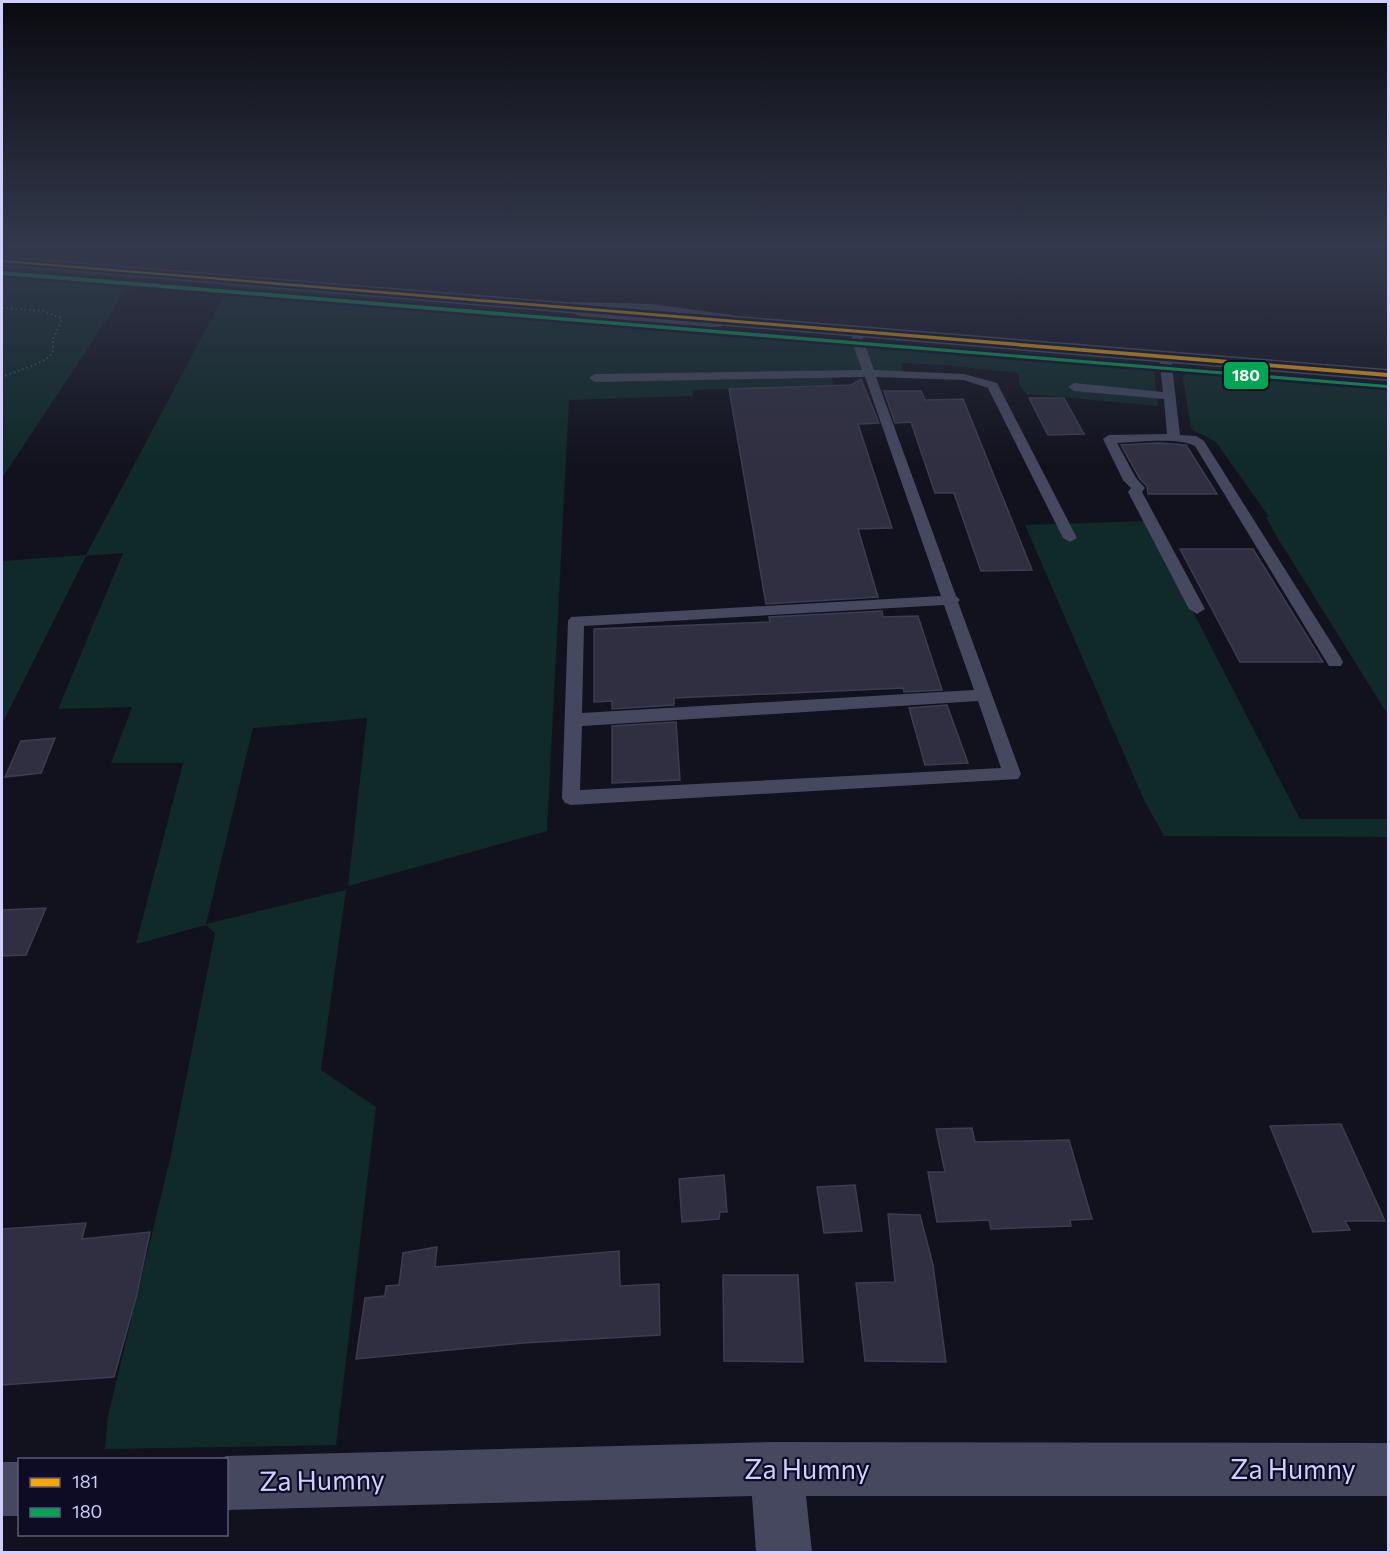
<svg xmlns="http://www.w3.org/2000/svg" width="1390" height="1554" font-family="Commissioner,sans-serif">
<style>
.green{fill:#0f2a28}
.building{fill:#302f41;stroke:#3c3c53;stroke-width:1.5}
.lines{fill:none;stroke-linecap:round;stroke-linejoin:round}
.path{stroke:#445964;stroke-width:2;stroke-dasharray:1.5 3;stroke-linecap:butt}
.service{fill:#45485f;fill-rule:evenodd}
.minor{fill:#45485f;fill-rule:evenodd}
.secondary{fill:#494c65;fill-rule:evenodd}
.bus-1-casing{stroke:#0d0c24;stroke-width:5}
.bus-2-casing{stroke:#0d0c24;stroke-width:5}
.bus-1{fill:#f7a600;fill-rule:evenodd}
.bus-2{fill:#00a651;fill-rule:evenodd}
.labels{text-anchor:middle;stroke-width:4.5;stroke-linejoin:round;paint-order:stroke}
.near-street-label{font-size:27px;fill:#cfd0ff;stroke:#0d0c24}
.line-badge{stroke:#0d0c24;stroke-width:2}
.badge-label{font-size:16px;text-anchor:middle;font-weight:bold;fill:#fff}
</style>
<rect width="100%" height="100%" fill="#12121e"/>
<g class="green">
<polygon points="2,266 135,277 2,478"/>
<polygon points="230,284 575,316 1125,360 1154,371 1158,406 1027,394 1020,386 1018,373 943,365 901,363 903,373 830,374 834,386 692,390 693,396 569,400 547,831 348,886 367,718 253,728 206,924 346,890 321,1070 376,1107 336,1445 105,1449 108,1416 170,1159 215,933 206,925 136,944 183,763 111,763 132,707 58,709 123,553 86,556 2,724 2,561 86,555"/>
<polygon points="1205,367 1388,383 1388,715 1277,537 1266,517 1269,517 1216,442 1191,429 1183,377 1192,369"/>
<polygon points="1146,521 1300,819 1388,819 1388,837 1164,836 1144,800 1025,525"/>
</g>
<g class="building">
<polygon points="861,379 879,423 858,424 892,528 858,529 878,597 766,604 729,389 851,385"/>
<polygon points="884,391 921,391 925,400 963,399 1032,570 981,571 954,493 935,493 911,422 895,423"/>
<polygon points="1029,398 1064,398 1084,434 1048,435"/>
<polygon points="1158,443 1186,445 1217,494 1148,494 1147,486 1140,479 1121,445"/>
<polygon points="1180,549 1253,549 1323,662 1240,662"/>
<polygon points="882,611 883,617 918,616 942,690 904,692 903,688 674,698 674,705 612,709 612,701 594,702 594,629 770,622 769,617"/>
<polygon points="947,705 968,763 925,765 909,708"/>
<polygon points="676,722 680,780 612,783 612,726"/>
<polygon points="55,738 41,773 5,777 21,741"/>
<polygon points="46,908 26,955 2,956 2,910"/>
<polygon points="1341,1124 1385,1221 1345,1221 1350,1230 1313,1232 1270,1126"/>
<polygon points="972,1128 975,1142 1069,1140 1092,1219 1070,1220 1071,1226 991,1229 989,1220 937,1222 928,1172 945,1172 936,1129"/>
<polygon points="724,1175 727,1212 720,1212 719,1219 682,1222 679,1179"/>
<polygon points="855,1185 862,1231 824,1233 817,1187"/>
<polygon points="888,1214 920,1215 933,1265 946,1362 865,1361 856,1283 895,1282"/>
<polygon points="86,1223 82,1239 150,1232 136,1298 114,1377 2,1385 2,1229"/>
<polygon points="437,1247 435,1267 619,1251 620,1286 659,1284 660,1335 523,1343 356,1359 365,1298 385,1296 386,1286 399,1285 403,1253"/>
<polygon points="723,1275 798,1275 803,1362 724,1361"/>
</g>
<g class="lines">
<polyline class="path" points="2,308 43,311 61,318 61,321 53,339 53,351 49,357 37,364 2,377"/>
<g class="service">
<polygon points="572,302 652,304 732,315 737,318 732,321 652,310 568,307 567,305"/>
<path d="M580,310l110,11h33l5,3c-11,9 -132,-4 -152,-9l-1,-2z"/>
<path d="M859,329l5,3 -1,7 11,31 90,4 33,9 80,155 -7,4 -7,-4 -75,-150 -24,-8 -88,-3 80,219 4,4 -2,2 63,172 -3,5 -447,26 -6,-2 -3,-5 6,-177 3,-4 370,-21 -76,-219 -270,5 -6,-4 6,-4 267,-4 -11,-31 4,-9zM944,605l30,85 -392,23 2,-87zM978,701l23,67 -421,22 2,-64z"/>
<path d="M1165,354l6,3 9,78 16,1 8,5 137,217 2,4 -2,4h-12l-134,-220c-16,-9 -58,-4 -78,-3l19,35 9,10 -3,4 63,117 -8,5 -8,-5 -61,-117 3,-4 -8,-8 -20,-41 6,-4 58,-1 -3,-35 -90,-8 -6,-4 6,-4 89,9 -4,-35z"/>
</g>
<g class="minor">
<polygon points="776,1442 1388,1443 1388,1496 806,1496 812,1552 756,1552 752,1496 226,1510 226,1460 218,1460 226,1456"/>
<rect x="2" y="1462" width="18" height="54"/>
</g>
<polygon class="secondary" points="2,256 1388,369 1388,381 2,266"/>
<defs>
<polygon id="bus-1" points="2,260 1388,373 1388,377 2,262"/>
<polygon id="bus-2" points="2,271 1387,385 1388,386 1388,388 2,275"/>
</defs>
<use href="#bus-1" class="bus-1-casing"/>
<use href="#bus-2" class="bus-2-casing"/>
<use href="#bus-1" class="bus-1"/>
<use href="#bus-2" class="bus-2"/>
</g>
<linearGradient id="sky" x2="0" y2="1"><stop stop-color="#0a0a10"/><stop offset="0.53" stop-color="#33394c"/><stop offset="1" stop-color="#33394c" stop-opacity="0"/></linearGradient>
<rect width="1390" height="466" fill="url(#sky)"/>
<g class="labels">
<g class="near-street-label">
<text x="807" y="1479">Za Humny</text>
<text x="1293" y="1479">Za Humny</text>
<text transform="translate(322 1481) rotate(-1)" y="9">Za Humny</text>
</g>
</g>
<rect class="line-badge" x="1223" y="361" width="46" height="29" rx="6" fill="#00a651"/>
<g class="badge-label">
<text x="1246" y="381">180</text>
</g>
<rect width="1390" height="1554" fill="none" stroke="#cfd0ff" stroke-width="6"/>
<rect x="18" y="1458" width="210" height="78" fill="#0d0c24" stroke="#5b5a7c" stroke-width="1.5"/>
<rect x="30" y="1478" width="30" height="9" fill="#f7a600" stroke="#5b5a7c" stroke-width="1.5"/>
<text x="72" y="1488" font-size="18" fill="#cfd0ff">181</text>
<rect x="30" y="1508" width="30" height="9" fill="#00a651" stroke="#5b5a7c" stroke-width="1.5"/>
<text x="72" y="1518" font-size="18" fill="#cfd0ff">180</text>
</svg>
